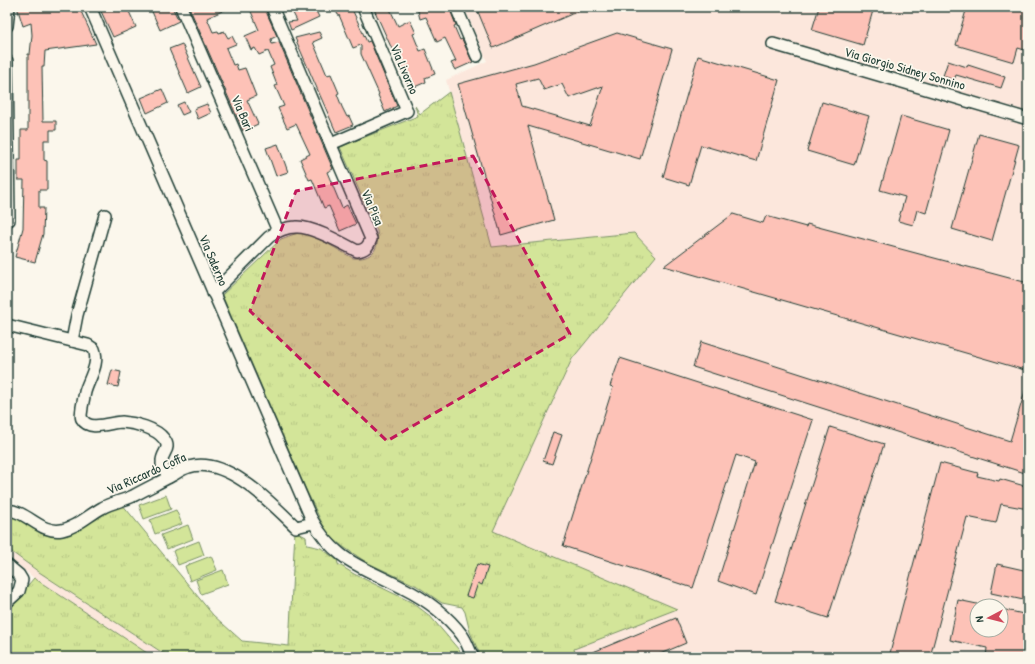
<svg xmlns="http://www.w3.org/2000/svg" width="1035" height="664" font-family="'Patrick Hand',sans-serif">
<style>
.built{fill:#fce7dc;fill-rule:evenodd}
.grass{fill:url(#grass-tufts);stroke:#799166}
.park{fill:#d3e599;stroke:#799166}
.building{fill:#fdc2b7;stroke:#1f3d34;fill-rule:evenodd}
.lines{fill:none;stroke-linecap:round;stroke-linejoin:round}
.minor-casing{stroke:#1f3d34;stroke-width:14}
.minor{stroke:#fbf7ec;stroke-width:11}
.marked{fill:#c2185b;fill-opacity:0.2;stroke:#c2185b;stroke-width:3;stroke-dasharray:8 5;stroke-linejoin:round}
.labels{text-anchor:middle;stroke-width:3.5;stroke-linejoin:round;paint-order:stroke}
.street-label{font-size:13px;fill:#1f3d34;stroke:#fbf7ec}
</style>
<defs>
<pattern id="grass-tufts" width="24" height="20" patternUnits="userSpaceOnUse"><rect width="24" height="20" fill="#d3e599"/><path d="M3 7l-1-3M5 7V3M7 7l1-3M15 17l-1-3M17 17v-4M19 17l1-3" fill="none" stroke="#b5c584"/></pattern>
</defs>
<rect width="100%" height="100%" fill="#fbf7ec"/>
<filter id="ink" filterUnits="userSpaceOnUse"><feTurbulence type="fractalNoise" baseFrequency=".025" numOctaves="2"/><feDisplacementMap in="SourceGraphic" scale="8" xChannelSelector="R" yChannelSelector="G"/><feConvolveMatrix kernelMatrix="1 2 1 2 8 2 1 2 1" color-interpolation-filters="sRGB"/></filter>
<g filter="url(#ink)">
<g class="built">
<path d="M464,7h564v650h-452l-2,-8 102,-40 -184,-78 80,-172 84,-103 -22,-23 -142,14 -46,-167 41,-19zM977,606h24v24h-24z"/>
<polygon points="7,546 13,553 39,572 169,657 153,657 34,578 7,556"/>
</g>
<g class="grass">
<path d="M449,92l43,155 142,-14 22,23 -84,103 -79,172 184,78 -103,40 2,8h-95l-11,-25 -5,-20 -3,-5 -20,-4 -25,-17 -51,-24 -24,-16 -13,-11 -8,-14 -14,-29 -85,-197 59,-56c6,-2 14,-6 21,-6 12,1 39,19 51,25 19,2 27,-9 24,-27l-37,-84 78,-31 -3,-10 5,8z"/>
<polygon points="122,504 213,615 242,641 289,646 295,531 306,537 307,545 321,548 337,560 338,564 354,574 413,603 430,616 465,657 169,657 39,572 13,553 7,546 7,513 13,514 40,530 87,520"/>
<polygon points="34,578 153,657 7,657 7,610"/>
</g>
<g class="park">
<polygon points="166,495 171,509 144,519 139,505"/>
<polygon points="176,510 182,524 155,534 150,520"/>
<polygon points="188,525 193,539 167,549 161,535"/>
<polygon points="199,541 204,555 178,565 173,551"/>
<polygon points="211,556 217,570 190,581 185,566"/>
<polygon points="223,570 228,584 201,594 196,580"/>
</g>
<g class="building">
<polygon points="17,7 79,7 96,44 45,51 44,67 42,67 43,121 56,121 56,130 50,130 50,140 44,140 44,160 47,161 47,190 39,190 39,208 44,208 43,234 35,262 15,257 23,228 24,180 18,180 18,160 21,160 21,130 28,130 28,54 30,54 32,35 31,23 23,26"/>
<polygon points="99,7 127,7 136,27 113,37"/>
<polygon points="150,7 172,7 179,21 160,30"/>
<polygon points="189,7 231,7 207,18 213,32 218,31 219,33 224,31 228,38 232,36 236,44 226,48 233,65 236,64 238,70 245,68 256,96 247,100 258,124 243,131"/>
<polygon points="249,7 264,7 277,36 271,39 272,44 279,42 333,169 327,172 342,208 347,205 356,224 340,231 329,206 324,208 312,179 309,180 300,159 310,154 296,124 287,128 278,108 284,106 275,86 277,85 270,67 274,65 268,51 259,55 255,48 251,50 245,36 259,30"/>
<polygon points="296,7 314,7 319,17 291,30 288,22 297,21 291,9"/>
<polygon points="334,7 356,7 352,9 367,42 370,41 397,106 385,112 378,95 379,94 361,54 361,45 353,48 339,15 338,15"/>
<polygon points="373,7 389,7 398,26 410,20 416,33 413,34 420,51 425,49 435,74 425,78 426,82 410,89"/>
<polygon points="417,7 449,7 456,25 454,26 460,40 462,39 471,59 473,62 455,70 451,63 456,61 445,38 437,42 426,17 420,19"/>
<polygon points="476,7 588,7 493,48"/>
<polygon points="819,7 874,7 863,45 812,30"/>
<polygon points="967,7 1028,7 1028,51 1018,48 1014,62 956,45"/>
<polygon points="319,32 322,38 313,42 327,75 331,74 339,93 337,94 342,107 347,117 349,116 353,125 336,132 295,38"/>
<path d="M617,33l55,16 -32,110 -112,-33 26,94 -53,15 -43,-151 76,-21zM538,78l6,12 18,-6 7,14 34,-12 -13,40 -68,-20 -6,-22z"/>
<polygon points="182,44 201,87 188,93 169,49"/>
<polygon points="698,56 779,80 756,161 701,145 689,185 663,177"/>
<polygon points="948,61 967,67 968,65 1005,77 1001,88 956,75 954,80 943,76"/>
<polygon points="162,89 168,103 147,113 141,98"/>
<polygon points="184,102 189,112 182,115 177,105"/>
<polygon points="822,102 869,116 854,165 807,151"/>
<polygon points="207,104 211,113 198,119 194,109"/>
<polygon points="901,116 949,130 926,213 917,210 913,225 898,221 905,197 880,190"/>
<polygon points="979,134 1019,145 992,241 952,229"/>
<polygon points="278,144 288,172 276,176 266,148"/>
<polygon points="733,214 763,223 766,216 806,227 807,224 1028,283 1028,371 664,266"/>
<polygon points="701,342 1010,441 1026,388 1028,388 1028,474 693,367"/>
<polygon points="620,358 813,420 756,595 718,581 755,462 736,455 693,588 563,546 613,387 610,386"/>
<polygon points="112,370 121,372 118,387 108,385"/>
<polygon points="830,427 884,444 828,618 775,601"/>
<polygon points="553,432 562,435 552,464 543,461"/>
<polygon points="940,463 978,473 977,476 999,481 1000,479 1028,487 1028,509 1001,504 996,523 967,517 930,657 889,657"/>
<polygon points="477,564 488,567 482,585 478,583 473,598 466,596"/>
<polygon points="997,564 1028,571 1028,601 991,593"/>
<polygon points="958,600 977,604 977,630 1001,630 1001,609 1028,615 1028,657 986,657 987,648 950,640"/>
<polygon points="676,618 686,643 653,657 581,657"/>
</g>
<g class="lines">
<defs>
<g id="minor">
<path d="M90,7l221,511c24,44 51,48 92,70 22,11 44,27 59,47 5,7 7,15 11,22"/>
<polyline points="181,7 278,231"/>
<polyline points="456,7 477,56"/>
<polyline points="7,26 9,7"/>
<polyline points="773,44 1028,119"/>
<polyline points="7,61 9,220"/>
<polyline points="331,144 407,111 363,7"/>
<path d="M213,293l56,-56c8,-6 17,-10 27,-10 16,-1 46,16 61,24 8,-1 11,-4 14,-12l-99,-232"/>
<path d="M7,325l81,20 6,4c6,15 -5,29 -9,43 -1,5 -2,10 -3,15 0,4 -2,9 0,12 7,13 29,3 40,3 13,1 34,6 42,17 8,10 -2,13 -2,22 -1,6 4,11 7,16"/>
<polyline points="72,341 77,315 105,215"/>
<path d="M7,510c21,1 33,24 55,20 15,-3 27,-15 40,-22 10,-6 21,-7 31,-12 13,-7 27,-14 40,-21 5,-3 11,-7 16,-8 38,-11 82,36 107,60l17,-4"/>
<polyline points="7,565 19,575 22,580 19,591 7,602"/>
</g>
</defs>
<use href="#minor" class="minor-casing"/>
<use href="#minor" class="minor"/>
</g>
</g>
<path class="marked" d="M473,156l97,178 -183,107 -137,-130 46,-120z"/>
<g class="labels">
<g class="street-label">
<text transform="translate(905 68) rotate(16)" y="5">Via Giorgio Sidney Sonnino</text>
<text transform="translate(405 69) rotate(67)" y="5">Via Livorno</text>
<text transform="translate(243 113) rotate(67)" y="5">Via Bari</text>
<text transform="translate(373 207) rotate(67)" y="5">Via Pisa</text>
<text transform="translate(214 260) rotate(67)" y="5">Via Salerno</text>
<text transform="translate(146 473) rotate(-24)" y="5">Via Riccardo Coffa</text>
</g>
</g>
<rect width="1035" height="664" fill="none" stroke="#fbf7ec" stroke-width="24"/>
<rect x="12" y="12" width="1011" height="640" fill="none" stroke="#1f3d34" stroke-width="1.5" filter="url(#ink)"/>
<g transform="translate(989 618) rotate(263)"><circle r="19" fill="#fbf7ec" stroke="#a3ada2"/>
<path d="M0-3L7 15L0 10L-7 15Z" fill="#d1495b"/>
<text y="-6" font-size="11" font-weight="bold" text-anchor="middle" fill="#1f3d34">N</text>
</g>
</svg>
